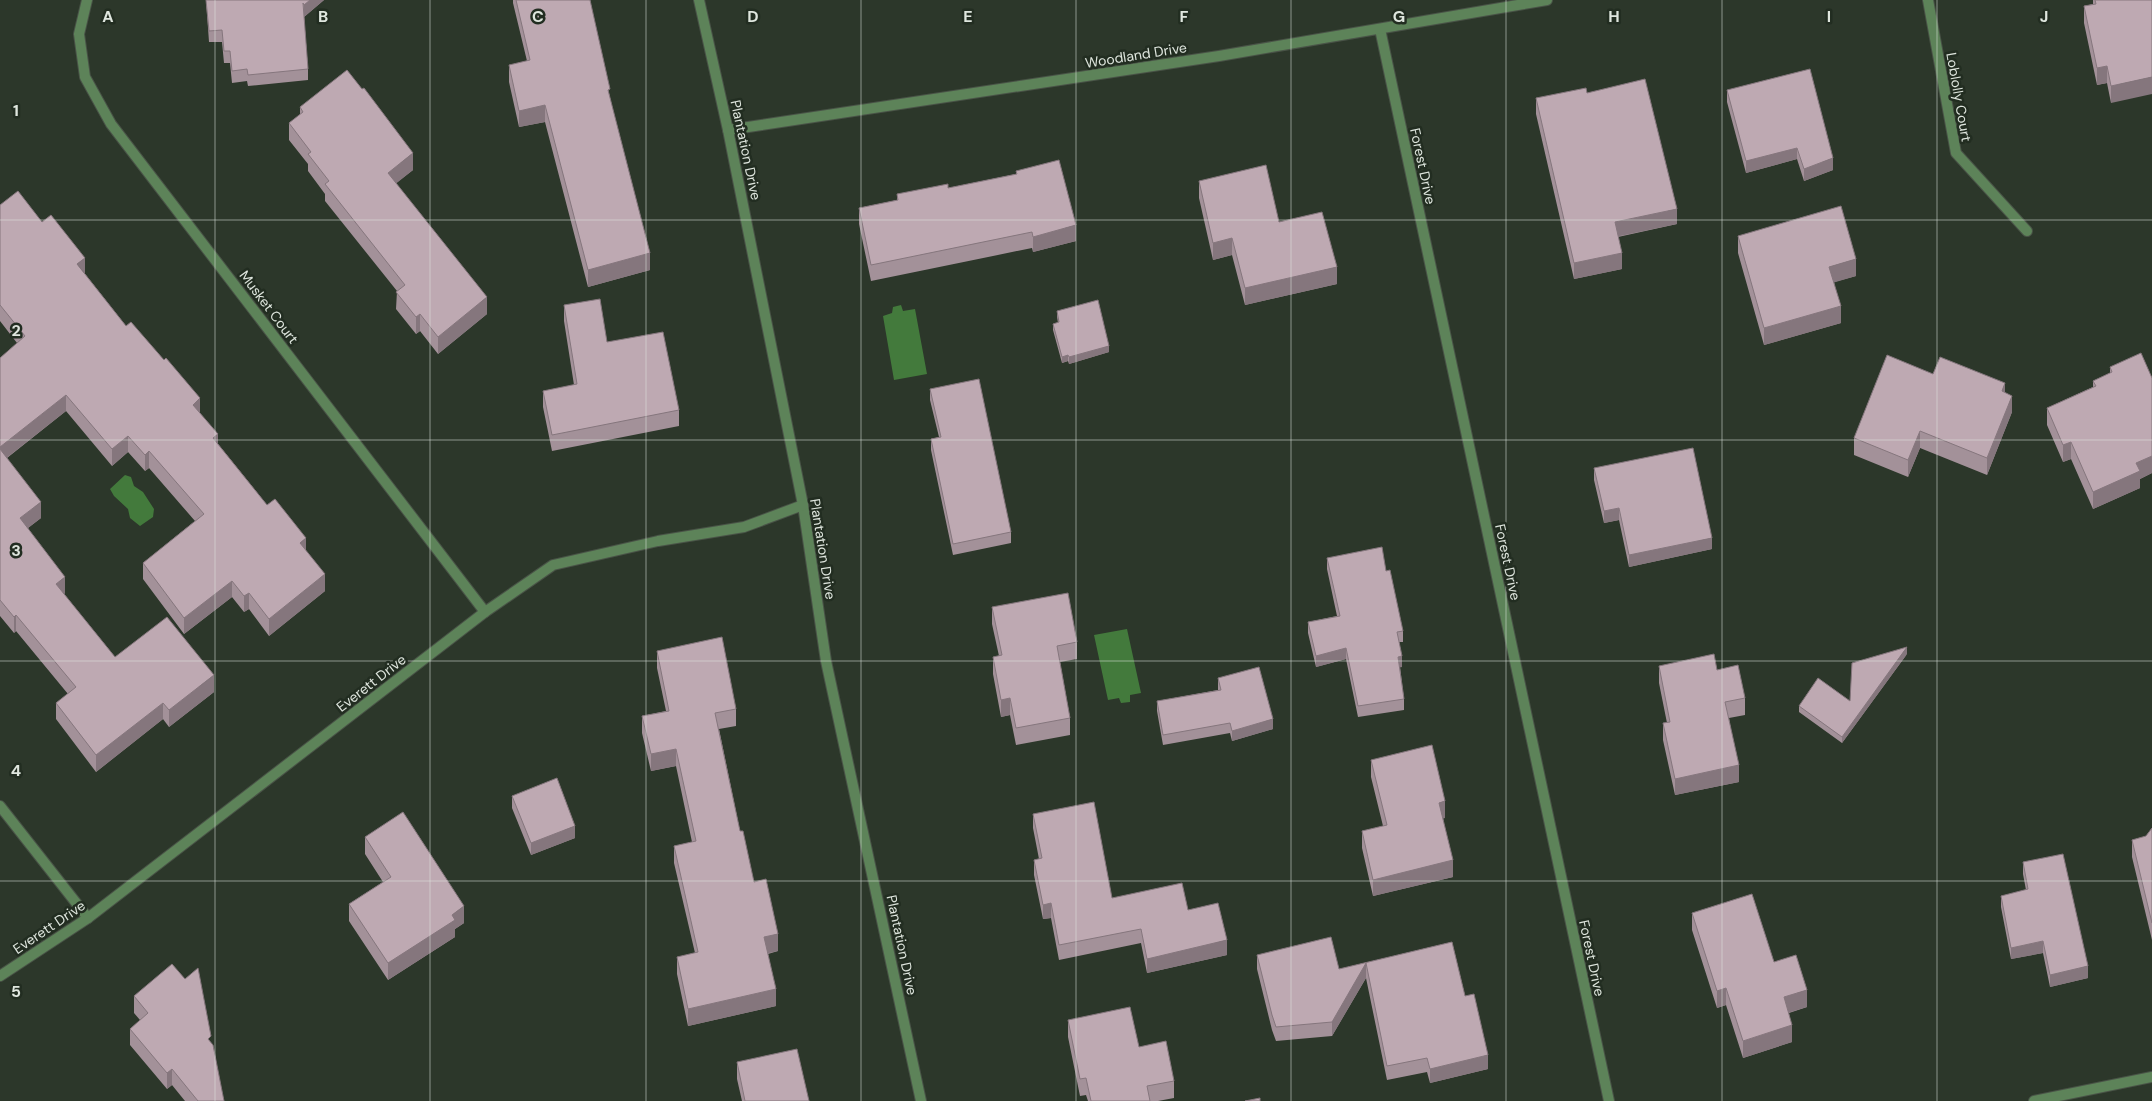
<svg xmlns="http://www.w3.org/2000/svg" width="2152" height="1101" font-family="'DM Sans',sans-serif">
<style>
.water{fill:#437a3c}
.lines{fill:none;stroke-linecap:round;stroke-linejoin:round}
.street-casing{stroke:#495347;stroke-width:12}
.street{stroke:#5d8359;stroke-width:10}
.wall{fill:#a39199}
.shaded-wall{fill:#85767d}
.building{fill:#bea9b2;stroke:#85767d}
.grid{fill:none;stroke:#dfe6de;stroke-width:1;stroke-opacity:0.55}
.labels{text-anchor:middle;stroke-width:5;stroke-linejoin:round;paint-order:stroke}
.street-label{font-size:14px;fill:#dfe6de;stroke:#222d21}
.grid-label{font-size:16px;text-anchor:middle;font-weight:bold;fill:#dfe6de;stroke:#222d21;stroke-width:5;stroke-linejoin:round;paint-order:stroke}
</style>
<rect width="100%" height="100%" fill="#2c372a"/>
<g class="water">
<polygon points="901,305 903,311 915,309 927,374 894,380 883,316 892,313 893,307"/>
<polygon points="125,475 131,477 134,486 143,492 154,509 153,517 140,526 130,518 128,509 114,496 110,489"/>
<polygon points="1127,629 1141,693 1130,695 1130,702 1121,703 1119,698 1108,700 1094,635"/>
</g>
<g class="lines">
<defs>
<g id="street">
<polyline points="87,0 79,34 85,77 111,124 485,612"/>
<polyline points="699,0 728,130 803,505 826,661 921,1101"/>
<polyline points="1928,0 1956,153 2027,231"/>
<polyline points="1380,29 1609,1101"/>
<polyline points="728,130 1219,56 1547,0"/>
<polyline points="0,806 88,918"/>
<polyline points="0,976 88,918 485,612 553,565 658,541 744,527 803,505"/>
<polyline points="2034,1101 2152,1077"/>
</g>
</defs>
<use href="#street" class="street-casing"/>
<use href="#street" class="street"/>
</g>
<g class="wall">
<polygon points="206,0 324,0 304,17 308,69 308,80 248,86 247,81 232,83 230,63 224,63 222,42 209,42"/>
<polygon points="513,0 590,0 610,98 650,270 588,287 545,122 519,127 509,82 509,65 527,61 513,3"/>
<polygon points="2093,0 2152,0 2111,103 2107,83 2097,85 2084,23 2084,6 2093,4"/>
<polygon points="1727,90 1833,170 1804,181 1797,159 1746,173 1727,102"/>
<polygon points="1587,93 1677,224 1618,237 1622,269 1574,279 1536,114 1536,98"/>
<polygon points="300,107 413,170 396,183 487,314 438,354 420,331 416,334 396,309 397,291 325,201 325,194 308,171 308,164 289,140 289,123 300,115"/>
<polygon points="1016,171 1076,241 1033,252 1032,248 871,281 859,224 859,208 897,200 897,194 948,188 1016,174"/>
<polygon points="1199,181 1279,222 1337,284 1245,305 1232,255 1213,260 1199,198"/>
<polygon points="0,205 85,274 126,326 200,414 218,444 267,505 306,552 325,591 269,636 249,609 244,612 232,597 184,634 143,579 143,563 195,521 149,468 145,471 128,452 112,466 66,411 7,458 41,518 28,528 65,593 64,594 115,657 214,692 169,727 163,719 96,772 56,719 56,703 68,694 16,631 14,633 0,616 0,358 17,343 0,321"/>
<polygon points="1738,236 1856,276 1834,282 1841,323 1764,345 1738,253"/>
<polygon points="564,305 607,342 679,410 679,426 552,451 543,407 543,391 574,385 564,321"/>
<polygon points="1057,311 1109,352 1069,364 1068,361 1062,363 1053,330 1053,324 1058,323 1057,317"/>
<polygon points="2110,367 2152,378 2152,473 2140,479 2140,488 2093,509 2071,459 2063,462 2047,425 2047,408 2093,387 2093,381 2110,373"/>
<polygon points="1933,374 2005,393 2012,412 1987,475 1920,448 1908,477 1854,455 1854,438"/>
<polygon points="930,389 1011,532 1011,543 953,555 931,450 931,439 939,437 930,400"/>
<polygon points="1594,468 1712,549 1629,567 1619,520 1604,523 1594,480"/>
<polygon points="1327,558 1386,571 1403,631 1403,642 1399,642 1402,667 1400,667 1404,699 1404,710 1358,717 1346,659 1316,667 1308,633 1308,622 1337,616 1327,569"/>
<polygon points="992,607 1077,642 1077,659 1060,662 1070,718 1070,735 1016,745 1010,715 1001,717 993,674 993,657 999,656 992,624"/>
<polygon points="657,651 736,709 736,726 719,729 740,831 754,882 778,951 768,954 776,1006 688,1026 677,974 677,957 695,953 674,863 674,846 692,842 676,766 651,771 642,733 642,716 666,711 657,668"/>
<polygon points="1907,654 1842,743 1799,712 1799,706 1850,701"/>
<polygon points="1659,666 1717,670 1745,698 1745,715 1729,718 1739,782 1675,795 1663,740 1663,723 1667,723 1659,683"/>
<polygon points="1218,678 1273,729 1232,741 1230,733 1163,745 1157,711 1157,701 1218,690"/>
<polygon points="1371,760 1445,818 1443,818 1453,877 1373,896 1362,848 1362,831 1383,826 1371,777"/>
<polygon points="512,796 575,838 531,855 512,808"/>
<polygon points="1033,814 1112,898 1188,910 1227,955 1147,973 1141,943 1059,960 1051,918 1043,919 1034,875 1034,860 1039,859 1033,828"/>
<polygon points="2152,828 2152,940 2132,857 2132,840 2146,836"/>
<polygon points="365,837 464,923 455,929 455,937 388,980 349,921 349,904 383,882 365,854"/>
<polygon points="2023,862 2088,978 2050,987 2043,953 2011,959 2001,907 2001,896 2026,890 2023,874"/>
<polygon points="1692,913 1774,962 1807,1007 1789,1013 1792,1042 1743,1058 1726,1005 1717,1008 1692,930"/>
<polygon points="1452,942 1465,996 1488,1069 1430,1083 1427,1072 1387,1080 1366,978 1332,1036 1276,1041 1272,1030 1257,969 1257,955 1339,969"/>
<polygon points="134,996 211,1043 224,1101 185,1101 172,1085 167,1089 130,1045 130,1029 140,1020 134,1013"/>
<polygon points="1068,1020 1139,1047 1174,1081 1174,1098 1158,1101 1088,1101 1086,1095 1080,1096 1068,1037"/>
<polygon points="737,1062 809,1101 742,1101 737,1079"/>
</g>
<g class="shaded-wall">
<polygon points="310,0 324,0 304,17 304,5"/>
<polygon points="2107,66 2107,83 2097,85 2097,68"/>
<polygon points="2152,77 2152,94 2111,103 2111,86"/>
<polygon points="545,105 545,122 519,127 519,111"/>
<polygon points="1797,148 1797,159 1746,173 1746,161"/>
<polygon points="413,153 413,170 388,190 388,173"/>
<polygon points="1833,158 1833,170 1804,181 1804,169"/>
<polygon points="1677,209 1677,224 1615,237 1615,222"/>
<polygon points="1076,225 1076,241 1033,252 1033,237"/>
<polygon points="1232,238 1232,255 1213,260 1213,243"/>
<polygon points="650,253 650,270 588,287 588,270"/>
<polygon points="1622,253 1622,269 1574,279 1574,263"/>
<polygon points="85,258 85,274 77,264"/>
<polygon points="1856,259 1856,276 1829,284 1829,267"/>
<polygon points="1337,267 1337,284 1245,305 1245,288"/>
<polygon points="487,297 487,314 438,354 438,337"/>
<polygon points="1841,306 1841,323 1764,345 1764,328"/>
<polygon points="420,314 420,331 416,334 416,317"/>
<polygon points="1109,346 1109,352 1069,364 1069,357"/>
<polygon points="1068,355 1068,361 1062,363 1062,357"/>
<polygon points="2005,383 2005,400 2002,391"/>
<polygon points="66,395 66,411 0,463 0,447"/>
<polygon points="2012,396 2012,412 1987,475 1987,458"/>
<polygon points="200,398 200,415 193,405"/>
<polygon points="1920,431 1920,448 1908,477 1908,460"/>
<polygon points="218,434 218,450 213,438"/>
<polygon points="128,436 128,452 112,466 112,449"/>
<polygon points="2071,442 2071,459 2063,462 2063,445"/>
<polygon points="149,451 149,468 145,471 145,455"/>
<polygon points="2152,456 2152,473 2140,479 2140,488 2093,509 2093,492 2136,463"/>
<polygon points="41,502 41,518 20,534 20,518"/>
<polygon points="1619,508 1619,520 1604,523 1604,511"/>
<polygon points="306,538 306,554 300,543"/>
<polygon points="1712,538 1712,549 1629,567 1629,555"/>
<polygon points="325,574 325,591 269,636 269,619"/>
<polygon points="65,577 65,593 56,601 56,584"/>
<polygon points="232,581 232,597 184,634 184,618"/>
<polygon points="249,593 249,609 244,612 244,596"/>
<polygon points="16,615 16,631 14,633 14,617"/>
<polygon points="1907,647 1907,654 1842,743 1842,737"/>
<polygon points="1346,648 1346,659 1316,667 1316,656"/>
<polygon points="1402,656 1402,667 1398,668 1398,657"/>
<polygon points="214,675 214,692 169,727 169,710"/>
<polygon points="1010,698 1010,715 1001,717 1001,700"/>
<polygon points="163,703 163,719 96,772 96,755"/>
<polygon points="1273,719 1273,729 1232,741 1232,731"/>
<polygon points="676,749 676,766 651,771 651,754"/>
<polygon points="1739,765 1739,782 1675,795 1675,779"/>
<polygon points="1445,801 1445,818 1439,820 1439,803"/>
<polygon points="575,826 575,838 531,855 531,843"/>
<polygon points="1453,860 1453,877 1373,896 1373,880"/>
<polygon points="1051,903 1051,918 1043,919 1043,905"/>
<polygon points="464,906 464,923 455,929 455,937 388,980 388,963"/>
<polygon points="778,934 778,951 764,954 764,937"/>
<polygon points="1227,940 1227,955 1147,973 1147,959"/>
<polygon points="2043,941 2043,953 2011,959 2011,948"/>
<polygon points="1366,963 1366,978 1332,1036 1332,1022"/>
<polygon points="2088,966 2088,978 2050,987 2050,975"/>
<polygon points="1726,988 1726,1005 1717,1008 1717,991"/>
<polygon points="776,989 776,1006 688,1026 688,1009"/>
<polygon points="1807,990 1807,1007 1784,1014 1784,997"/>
<polygon points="1792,1025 1792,1042 1743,1058 1743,1041"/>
<polygon points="1488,1055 1488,1069 1430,1083 1430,1069"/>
<polygon points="172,1069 172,1085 167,1089 167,1073"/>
</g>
<g class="building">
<polygon points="206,0 310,0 304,5 303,3 308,69 248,75 247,69 232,71 230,51 224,51 222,30 209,31"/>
<polygon points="516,0 590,0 610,89 608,90 650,253 588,270 545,105 519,111 509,65 530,60"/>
<polygon points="2095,0 2152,0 2152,77 2111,86 2107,66 2097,68 2084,6 2096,4"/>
<polygon points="1810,69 1833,158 1804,169 1797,148 1746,161 1727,90"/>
<polygon points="347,70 362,89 364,88 413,153 388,173 487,297 438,337 420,314 416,317 396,292 405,285 325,184 329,181 308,154 311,152 289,123 303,112 300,107"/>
<polygon points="1645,79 1677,209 1615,222 1622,253 1574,263 1536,98 1586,88 1587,93"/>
<polygon points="1059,160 1076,225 1033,237 1032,232 871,265 859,208 898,200 897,194 948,184 948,188 1017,174 1016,171"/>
<polygon points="1266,165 1279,222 1322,212 1337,267 1245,288 1232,238 1213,243 1199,181"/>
<polygon points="18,191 42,222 51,215 85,258 77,264 126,326 131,322 164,360 166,358 200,398 193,405 218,434 213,438 267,505 275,499 306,538 300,543 325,574 269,619 249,593 244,596 232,581 184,618 143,563 204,514 149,451 145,455 128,436 112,449 66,395 0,447 0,358 25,336 0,305 0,205"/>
<polygon points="1841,206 1856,259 1829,267 1841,306 1764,328 1738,236"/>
<polygon points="600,299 607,342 663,332 679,410 552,435 543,391 577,384 564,305"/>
<polygon points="1098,300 1109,346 1069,357 1068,355 1062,357 1053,324 1059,322 1057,311"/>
<polygon points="2141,353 2152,378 2152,456 2136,463 2140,471 2093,492 2071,442 2063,445 2047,408 2096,386 2093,381 2112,372 2110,367"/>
<polygon points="1887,355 1933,374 1940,357 2005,383 2002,391 2012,396 1987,458 1920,431 1908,460 1854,438"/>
<polygon points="979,379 1011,532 953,544 931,439 941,437 930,389"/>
<polygon points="1693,448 1712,538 1629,555 1619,508 1604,511 1594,468"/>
<polygon points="0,449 41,502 20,518 65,577 56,584 115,657 167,617 214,675 169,710 163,703 96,755 56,703 76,687 16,615 14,617 0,600"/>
<polygon points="1382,547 1386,571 1390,570 1403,631 1397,632 1402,656 1398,657 1404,699 1358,706 1346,648 1316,656 1308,622 1340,616 1327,558"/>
<polygon points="1068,593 1077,642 1057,646 1070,718 1016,728 1010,698 1001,700 993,657 1002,655 992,607"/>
<polygon points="722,637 736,709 715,713 740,831 743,831 754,882 766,879 778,934 764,937 776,989 688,1009 677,957 698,952 674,846 696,841 676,749 651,754 642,716 669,711 657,651"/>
<polygon points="1907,647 1842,737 1799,706 1818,678 1850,701 1852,663"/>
<polygon points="1714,654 1717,670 1738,665 1745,698 1725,702 1739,765 1675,779 1663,723 1670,722 1659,666"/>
<polygon points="1259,667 1273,719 1232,731 1230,723 1163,735 1157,701 1221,690 1218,678"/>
<polygon points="1432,745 1445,801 1439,803 1453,860 1373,880 1362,831 1387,825 1371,760"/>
<polygon points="557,778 575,826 531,843 512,796"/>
<polygon points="1094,802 1112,898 1182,883 1188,910 1218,903 1227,940 1147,959 1141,929 1059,945 1051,903 1043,905 1034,860 1042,858 1033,814"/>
<polygon points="403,812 464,906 452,915 455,920 388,963 349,904 391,877 365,837"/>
<polygon points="2152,828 2152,923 2132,840 2146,836"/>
<polygon points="2063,854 2088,966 2050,975 2043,941 2011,948 2001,896 2028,889 2023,862"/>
<polygon points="1752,894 1774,962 1796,955 1807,990 1784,997 1792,1025 1743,1041 1726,988 1717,991 1692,913"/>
<polygon points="1331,937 1339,969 1452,942 1465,996 1474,994 1488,1055 1430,1069 1427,1058 1387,1066 1366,963 1332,1022 1276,1027 1272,1015 1257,955"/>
<polygon points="172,964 185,979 198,968 211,1036 208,1039 213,1045 224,1101 198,1101 172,1069 167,1073 130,1029 148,1013 134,996"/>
<polygon points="1130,1007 1139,1047 1166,1041 1174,1081 1147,1086 1150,1101 1091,1101 1086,1078 1080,1079 1068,1020"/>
<polygon points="797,1049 809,1101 745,1101 737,1062"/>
<polygon points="1260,1098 1260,1101 1245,1101"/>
</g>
<path class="grid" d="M215,0v1101M430,0v1101M646,0v1101M861,0v1101M1076,0v1101M1291,0v1101M1506,0v1101M1722,0v1101M1937,0v1101M0,220h2152M0,440h2152M0,661h2152M0,881h2152"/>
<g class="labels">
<g class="street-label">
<text transform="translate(1136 55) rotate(-9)" y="5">Woodland Drive</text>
<text transform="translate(1959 97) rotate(80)" y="5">Loblolly Court</text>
<text transform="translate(746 150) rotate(78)" y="5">Plantation Drive</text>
<text transform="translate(1423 166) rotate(78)" y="5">Forest Drive</text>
<text transform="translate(269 307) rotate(53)" y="5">Musket Court</text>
<text transform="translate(823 549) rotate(81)" y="5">Plantation Drive</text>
<text transform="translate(1508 562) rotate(78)" y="5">Forest Drive</text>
<text transform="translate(371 683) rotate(-38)" y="5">Everett Drive</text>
<text transform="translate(49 927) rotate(-34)" y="5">Everett Drive</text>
<text transform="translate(902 945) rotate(78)" y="5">Plantation Drive</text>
<text transform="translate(1592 958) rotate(78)" y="5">Forest Drive</text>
</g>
</g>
<g class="grid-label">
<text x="108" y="22">A</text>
<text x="323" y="22">B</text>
<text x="538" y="22">C</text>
<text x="753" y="22">D</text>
<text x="968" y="22">E</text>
<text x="1184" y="22">F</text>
<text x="1399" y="22">G</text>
<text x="1614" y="22">H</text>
<text x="1829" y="22">I</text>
<text x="2044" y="22">J</text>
<text x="16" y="116">1</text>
<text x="16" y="336">2</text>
<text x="16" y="556">3</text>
<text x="16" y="776">4</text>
<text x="16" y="997">5</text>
</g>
</svg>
